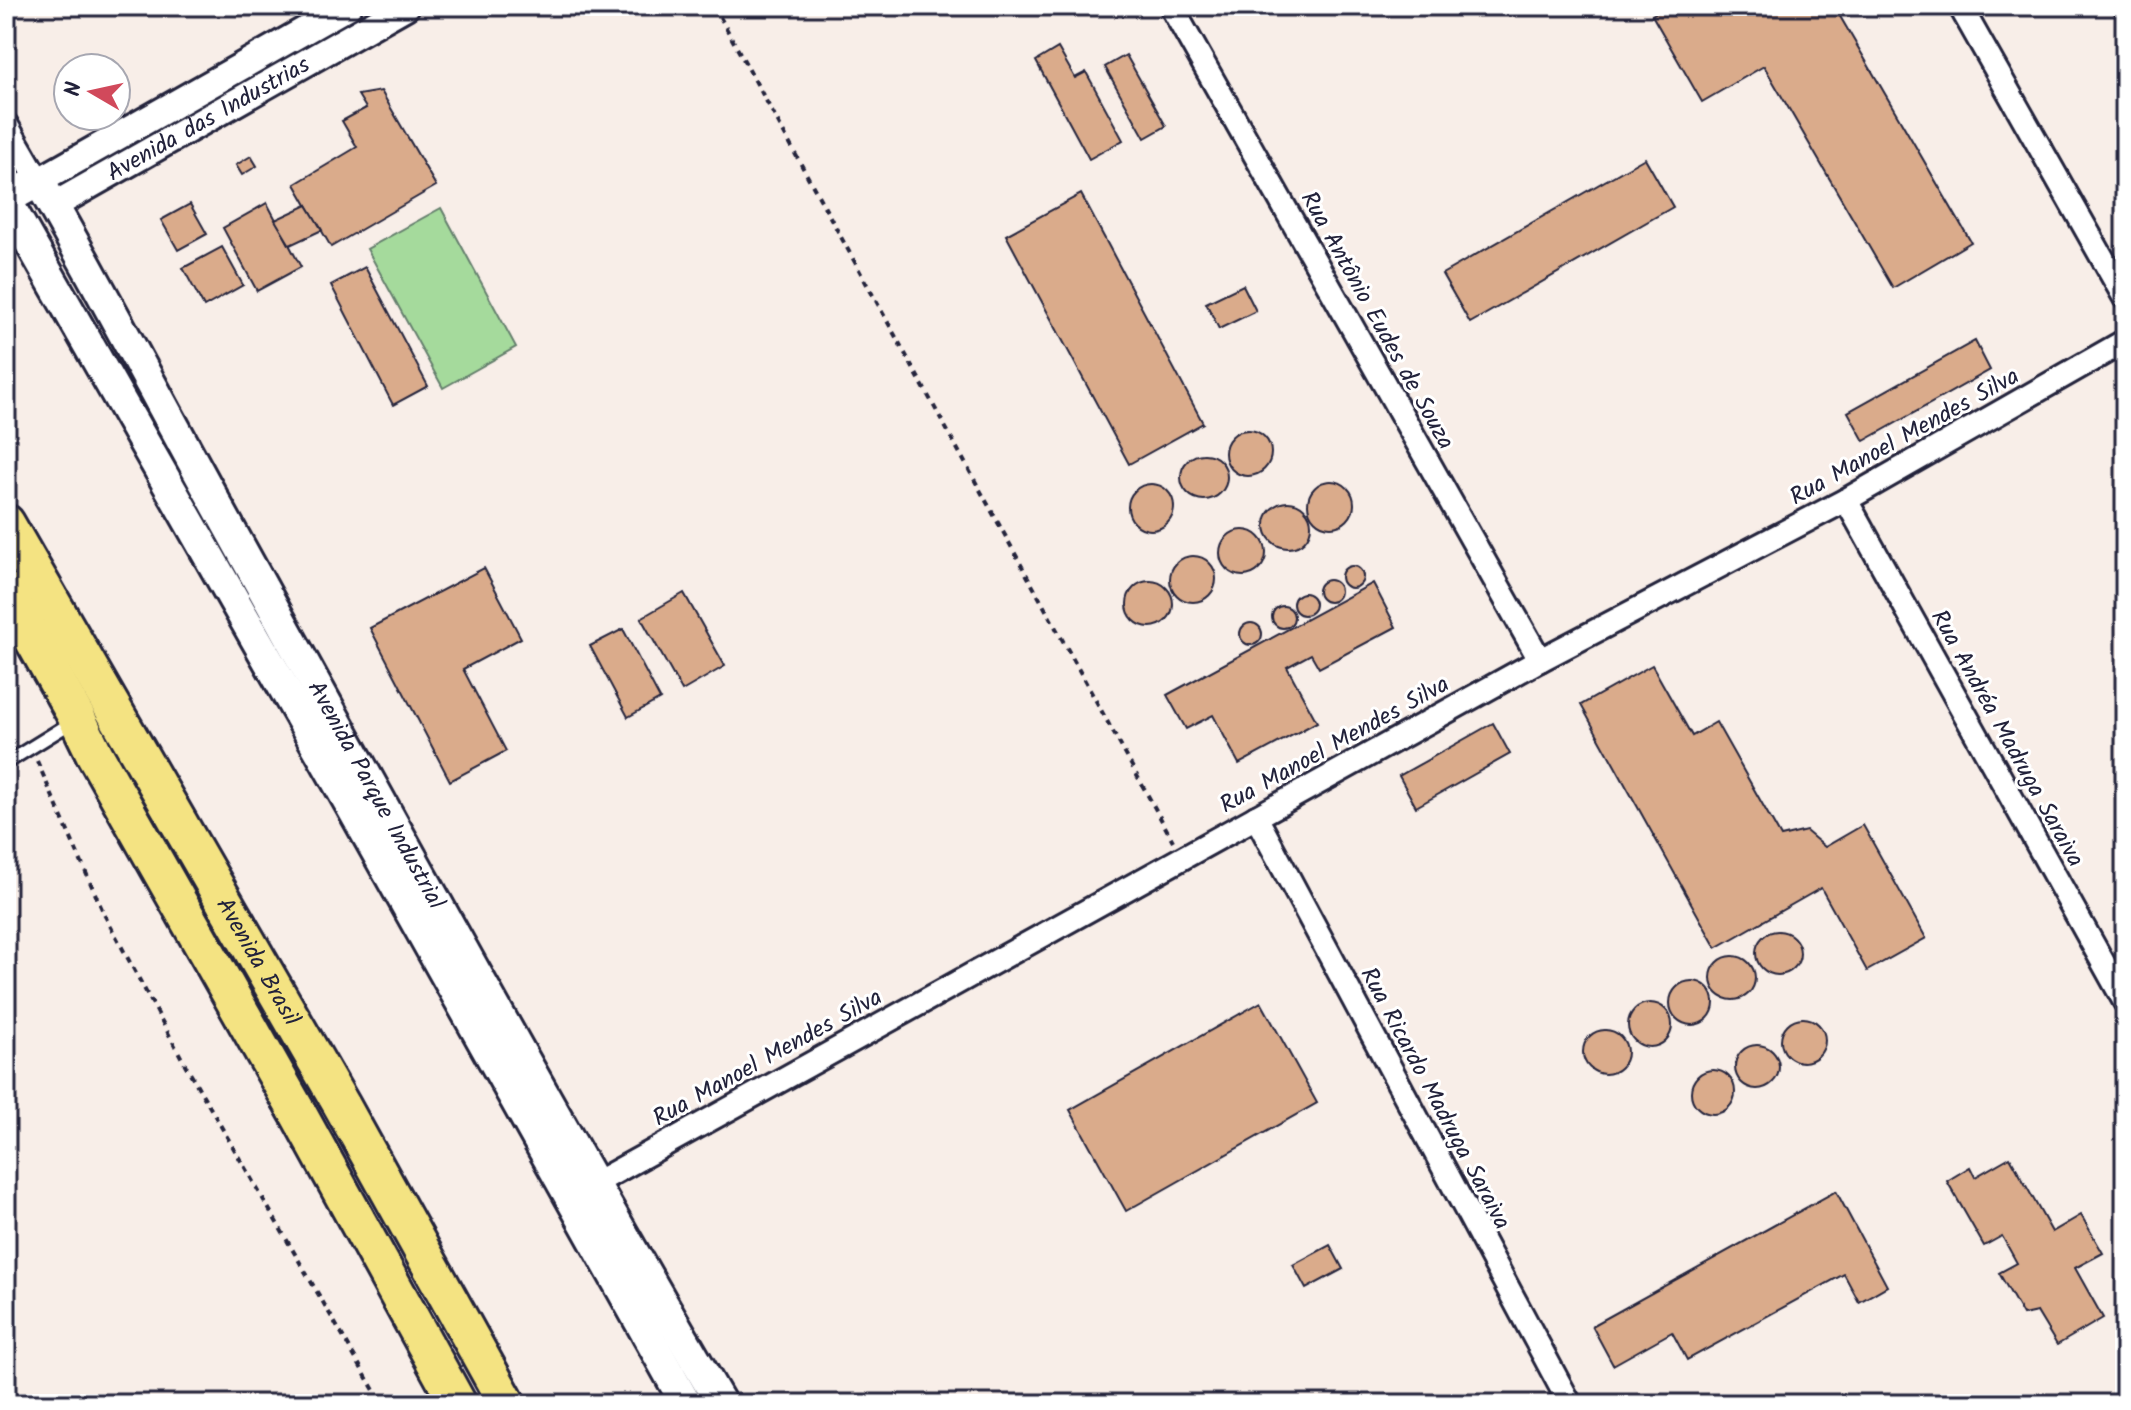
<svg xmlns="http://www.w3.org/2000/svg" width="2131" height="1410" font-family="Kalam,sans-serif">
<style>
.green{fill:#a5da9c;stroke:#647e6c;stroke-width:2}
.building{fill:#daab8b;stroke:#22223b;stroke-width:2}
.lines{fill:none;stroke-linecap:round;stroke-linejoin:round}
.service-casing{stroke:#22223b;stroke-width:17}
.minor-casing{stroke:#22223b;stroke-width:28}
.tertiary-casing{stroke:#22223b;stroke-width:32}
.secondary-casing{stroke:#22223b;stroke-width:36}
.trunk-casing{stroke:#22223b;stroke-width:42}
.path{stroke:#22223b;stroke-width:4;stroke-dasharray:6 6;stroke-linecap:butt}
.service{stroke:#fff;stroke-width:11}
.minor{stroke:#fff;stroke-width:22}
.tertiary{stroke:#fff;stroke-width:26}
.secondary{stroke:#fff;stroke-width:30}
.trunk{stroke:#f4e382;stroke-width:36}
.labels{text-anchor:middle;stroke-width:6;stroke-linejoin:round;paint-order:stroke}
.street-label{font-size:24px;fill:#22223b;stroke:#fff}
</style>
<rect width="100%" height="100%" fill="#f8eee8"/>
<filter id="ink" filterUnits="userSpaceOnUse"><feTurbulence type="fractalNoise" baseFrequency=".0125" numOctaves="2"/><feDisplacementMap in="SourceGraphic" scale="16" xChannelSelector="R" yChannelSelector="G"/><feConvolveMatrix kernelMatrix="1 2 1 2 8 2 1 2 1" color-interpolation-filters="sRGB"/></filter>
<g filter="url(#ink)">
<polygon class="green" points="441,208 516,347 443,388 367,249"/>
<g class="building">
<polygon points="1667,6 1834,6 1971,242 1893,288 1764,66 1702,102 1652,15"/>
<polygon points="2110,6 2125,6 2125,33"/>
<polygon points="1058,48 1075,78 1086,72 1123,140 1089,159 1036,61"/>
<polygon points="1126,55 1166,126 1145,138 1105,67"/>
<polygon points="381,91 436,186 331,247 295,184 357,147 342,121 366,108 358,95"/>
<polygon points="251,156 257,166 242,175 236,165"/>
<polygon points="1645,158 1673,207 1470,323 1442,274"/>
<polygon points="1081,194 1203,423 1129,464 1006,235"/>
<polygon points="267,203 301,267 257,291 223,228"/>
<polygon points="190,204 207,234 178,250 161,220"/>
<polygon points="307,205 322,230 290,245 275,220"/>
<polygon points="222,247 243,285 204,307 183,268"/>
<polygon points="365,267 428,386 393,405 331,285"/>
<polygon points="1243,285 1256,311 1219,329 1206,303"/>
<polygon points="1975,341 1990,370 1864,441 1848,412"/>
<circle cx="1248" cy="453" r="23"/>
<circle cx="1204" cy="477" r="23"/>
<circle cx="1331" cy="504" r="23"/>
<circle cx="1151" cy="507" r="23"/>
<circle cx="1288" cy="525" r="23"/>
<circle cx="1243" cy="553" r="23"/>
<circle cx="1193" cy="579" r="23"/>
<circle cx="1352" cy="577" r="11"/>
<polygon points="484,568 521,638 463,669 506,751 450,781 370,628"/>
<circle cx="1329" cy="591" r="11"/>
<circle cx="1150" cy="604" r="23"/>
<polygon points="1373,583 1396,627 1319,668 1311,654 1287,667 1317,722 1239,764 1213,715 1186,729 1167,695"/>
<polygon points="684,593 725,666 682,691 641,618"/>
<circle cx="1304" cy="604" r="11"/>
<circle cx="1283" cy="617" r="11"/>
<circle cx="1251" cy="634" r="11"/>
<polygon points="623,629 660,699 628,717 590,646"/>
<polygon points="1652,665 1692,736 1716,722 1781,837 1806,831 1825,847 1863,825 1926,938 1867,971 1821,888 1716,948 1581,705"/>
<polygon points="1493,723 1510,754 1416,807 1399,776"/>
<circle cx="1778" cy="953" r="22"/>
<circle cx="1733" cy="978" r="22"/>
<circle cx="1692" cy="1003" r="22"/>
<polygon points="1261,1002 1317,1103 1126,1211 1070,1110"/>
<circle cx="1650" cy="1025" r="22"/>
<circle cx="1803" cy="1040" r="22"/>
<circle cx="1605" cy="1052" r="22"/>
<circle cx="1757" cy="1067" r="22"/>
<circle cx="1713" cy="1092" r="22"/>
<polygon points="2010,1157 2052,1232 2081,1215 2103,1253 2075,1268 2103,1318 2057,1345 2037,1312 2023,1315 1999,1273 2017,1263 2002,1236 1984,1246 1947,1181 1970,1167 1975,1177"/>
<polygon points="1836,1191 1887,1286 1859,1302 1844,1274 1687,1360 1672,1332 1613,1365 1592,1326"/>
<polygon points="1330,1245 1343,1269 1306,1289 1293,1265"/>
</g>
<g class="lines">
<defs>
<polyline id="service" points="6,763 74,721"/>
<g id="minor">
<polyline points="1171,6 1540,660"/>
<polyline points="1960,6 2125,298"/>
<polyline points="6,124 39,181"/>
<polyline points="1846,500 2125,1002"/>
<polyline points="1256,817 1570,1404"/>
<polyline points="581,1191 1540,660 1846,500 2125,341"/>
</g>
<g id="tertiary">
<polyline points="39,181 348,6"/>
<path id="s1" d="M53,206l353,-200"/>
</g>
<g id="secondary">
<path id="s2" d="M6,199l33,-18c61,106 117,214 176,321 167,302 332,604 506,902"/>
<polyline points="6,200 350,804 686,1404"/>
</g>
<g id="trunk">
<path id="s3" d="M6,523l336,583 165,298"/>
<polyline points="6,591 77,718 95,755 299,1115 458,1404"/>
</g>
</defs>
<use href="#service" class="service-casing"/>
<use href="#minor" class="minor-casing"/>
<use href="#tertiary" class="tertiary-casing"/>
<use href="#secondary" class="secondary-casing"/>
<use href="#trunk" class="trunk-casing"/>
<g class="path">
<polyline points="714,6 1173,841"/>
<polyline points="37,761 105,916 186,1066 382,1404"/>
</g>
<use href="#service" class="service"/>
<use href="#minor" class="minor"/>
<use href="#tertiary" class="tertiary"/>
<use href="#secondary" class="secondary"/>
<use href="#trunk" class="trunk"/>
</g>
</g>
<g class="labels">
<g class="street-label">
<text dy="8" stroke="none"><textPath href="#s1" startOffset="178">Avenida das Industrias</textPath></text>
<text transform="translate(1378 320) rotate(61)" y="8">Rua Antônio Eudes de Souza</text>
<text transform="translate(1904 436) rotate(-29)" y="8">Rua Manoel Mendes Silva</text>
<text transform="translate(2008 738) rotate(61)" y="8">Rua Andréa Madruga Saraiva</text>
<text transform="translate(1334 744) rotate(-29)" y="8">Rua Manoel Mendes Silva</text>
<text dy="8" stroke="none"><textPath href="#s2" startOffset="738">Avenida Parque Industrial</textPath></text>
<text dy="8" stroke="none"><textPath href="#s3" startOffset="506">Avenida Brasil</textPath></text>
<text transform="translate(767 1057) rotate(-29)" y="8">Rua Manoel Mendes Silva</text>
<text transform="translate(1436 1098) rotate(62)" y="8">Rua Ricardo Madruga Saraiva</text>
</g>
</g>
<rect width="2131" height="1410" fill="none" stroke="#fff" stroke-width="32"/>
<rect x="16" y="16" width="2099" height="1378" fill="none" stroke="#22223b" stroke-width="3" filter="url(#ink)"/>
<g transform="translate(92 92) rotate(279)"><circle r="38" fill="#ffffff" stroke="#a7a7b1" stroke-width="2"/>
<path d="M0-6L14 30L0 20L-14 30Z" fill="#d1495b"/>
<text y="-12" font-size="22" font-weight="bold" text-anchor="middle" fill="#22223b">N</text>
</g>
</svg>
